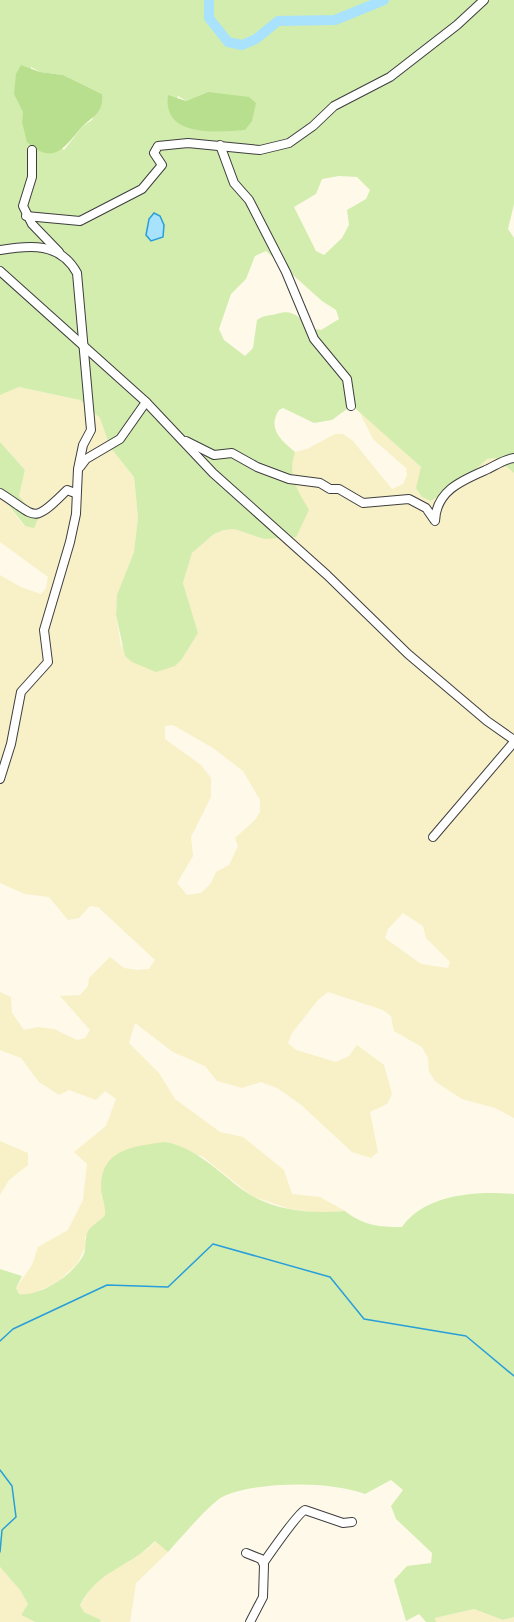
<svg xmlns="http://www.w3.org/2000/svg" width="514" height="1622" font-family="Georgia,serif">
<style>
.farmland{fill:#f8f0c6;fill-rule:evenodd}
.green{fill:#d3edaf;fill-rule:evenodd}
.forest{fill:#b7df8d}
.water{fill:#a8e2fc;stroke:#289eda;stroke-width:1.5}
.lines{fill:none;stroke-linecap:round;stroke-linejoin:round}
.stream{stroke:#289eda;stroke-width:1.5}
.river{stroke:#a8e2fc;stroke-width:10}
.minor-casing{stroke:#3e3e3e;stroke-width:10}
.minor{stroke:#fff;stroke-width:8}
</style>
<rect width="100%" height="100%" fill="#fff9e9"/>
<g class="farmland">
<path d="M19,387l61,13 20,18 10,29 24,30 4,40 -4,35 -17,44 -1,19 5,31 61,13 16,-26 -15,-50 9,-30 22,-19 10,-4 10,-1 30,10 28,-59 -1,-15 4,-13 12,-3 28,-15h8l10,7 39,48 11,-5 4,-9 -1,-7 -33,-29 -14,-28 62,56 1,30 9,4 33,-21 22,-21 10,-1 18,15v645l-19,-10 -33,-9 -26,-17 -7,-10 -1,-14 -6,-11 -28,-16 -3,-15 -8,-6 -55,-18 -10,8 -26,33 -4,10 8,7 40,12 13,-6 8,-11 27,20 8,29 -5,10 -17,8 8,40 -7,6 -19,-6 -52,-48 -23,-16 -16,-6 -19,6 -25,-7 -12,-15 -32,-14 -38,-29 -6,20 30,30 16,26 45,33 23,5 41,33 8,24 28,3 25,14 -23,2 -32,-4 -38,-13 -49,-39 -38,-15 -64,54 5,9 -1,10 -20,22 1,9 -9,18 -21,19 -27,12 -10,-1 -3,-6 16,-23 6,-18 30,-17 15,-30 4,-36 -13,-12 32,-26 10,-27 -11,-8 -9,9 -27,-10 -10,5 -20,-13 -18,-24 -21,-8v-58l11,5 1,16 12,17 14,-3 16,2 23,11 8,-2 5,-8 -30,-34 20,-1 8,-9 1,-8 21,-21 14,11 13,2 12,-1 6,-9 -57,-53 -8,-1 -11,12 -11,2 -19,-23 -24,-3 -25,-11v-308l21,12 20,7 5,-6 2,-11 -48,-35v-48l24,32 14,-7 -19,-23 6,-26 -25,-28v-47zM173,725l40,23 30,23 17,29v12l-5,8 -20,18 3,8 -9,19 -13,7 -5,11 -10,10 -14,2 -10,-12 16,-27 -2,-19 20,-40v-19l-10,-13 -36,-26v-13zM403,913l20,13 3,12 24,24 -2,6 -27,-4 -36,-26 3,-9z"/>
<polygon points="0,1141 28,1153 28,1165 9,1180 0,1195"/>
<polygon points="156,1541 168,1552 136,1583 130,1622 100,1622 101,1620 84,1612 80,1605 97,1580 148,1549"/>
<polygon points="0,1567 20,1590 28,1604 21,1615 35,1622 0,1622"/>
<polygon points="474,1609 503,1620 514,1617 514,1622 436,1622 435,1618"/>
</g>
<g class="green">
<path d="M0,0h514v204l-6,25 6,9v235l-18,-15 -9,1 -23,21 -33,21 -9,-4 -6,-9 5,-21 -65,-58h-9l-15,11 -18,3 -31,-15 -4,2c-12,18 2,31 16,42 -8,24 2,37 14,58l-13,27 -32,2 -30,-10 -10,1 -10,4 -22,19 -9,30 15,50 -16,26 -7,7 -19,6 -24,-10 -7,-6 -9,-41 1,-20 17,-43 4,-35 -4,-40 -24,-30 -10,-29 -20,-18 -61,-13 -19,8zM31,67l9,5 23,3 39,19 -10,26 -9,6 -19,24 -42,-28zM208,92l-38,22 8,-18 8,5zM339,176l18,1 13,13 -4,9 -19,11 2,15 -7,13 -18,17 -8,-4 -22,-44 22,-13 6,-15zM266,251l56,50 14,9 3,9 -18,11 -12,-2c-11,-12 -16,-19 -33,-14 -8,2 -12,1 -19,6l-4,28 -8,8 -21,-16 -5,-11 12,-35 15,-15 9,-23z"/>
<polygon points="0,442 25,470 19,496 38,519 34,528 25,526 0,494"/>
<path d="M165,1142c32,6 52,29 78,48 28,21 69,24 102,21 19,15 35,16 57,16 23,-33 75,-36 112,-33v423l-11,3 -29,-11 -39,9 1,4h-10l-7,-8 -13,7 -12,-41 13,-14 24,-3 1,-10 -36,-34 -5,-13 12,-16 -12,-10 -26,14c-34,-13 -106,-13 -141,2 -12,5 -45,44 -56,56l-13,-11c-27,28 -55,27 -75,64l4,7 17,8 -1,2h-65l-14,-7 7,-11 -8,-14 -20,-23v-298l22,7 -6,12 3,6c21,3 56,-20 65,-40 3,-8 0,-16 4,-23 4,-6 12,-10 17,-16 1,-11 -4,-17 -4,-28 0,-38 33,-41 64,-45z"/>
</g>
<g class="forest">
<path d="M21,65l19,7 23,3 39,19c2,20 -10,22 -21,34 -17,20 -28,38 -54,14l-5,-20 1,-10 -9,-18 2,-20z"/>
<path d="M208,92l41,5 7,6 -4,18 -7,9c-28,2 -83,8 -77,-35l18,6z"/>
</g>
<polygon class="water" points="154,213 160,216 164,225 163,237 151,241 146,235 149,219"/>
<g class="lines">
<g class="stream">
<polyline points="0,1341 13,1329 107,1285 168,1287 213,1244 330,1277 364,1319 466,1336 514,1376"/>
<polyline points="0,1470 12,1486 16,1517 2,1530 0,1552"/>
</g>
<polyline class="river" points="209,0 209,18 228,42 242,45 256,39 278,21 335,20 384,0"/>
<defs>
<g id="minor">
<polyline points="220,145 234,183 249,200 286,272 314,339 347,379 351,406"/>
<polyline points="32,150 32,177 23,206 32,224 59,252"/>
<polyline points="26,216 80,221 142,189 162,165 154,153 158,146 188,143 260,150 289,143 313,126 334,106 390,77 457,25 484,0"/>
<path d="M0,250c30,-5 60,-8 77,23l14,157 -8,15 -5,24 -2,45 -6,28 -26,88 4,32 -27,30 -10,52 -11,35"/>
<polyline points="0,271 146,402 213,473 327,575 408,654 487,721 514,740"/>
<path d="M186,441l28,14 18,-2 25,14 32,12 31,4 10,6h9l24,14 46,-4 17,9 9,13c1,-31 28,-41 53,-52 8,-4 17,-10 26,-11"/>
<polyline points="80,467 86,459 120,439 146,402"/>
<path d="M0,493c37,23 31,33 67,-3l8,3"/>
<polyline points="433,837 514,742"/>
<polyline points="246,1553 261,1559 264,1565 263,1597 250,1622"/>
<path d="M264,1562c7,-10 34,-49 41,-52l38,13 9,-1"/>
</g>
</defs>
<use href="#minor" class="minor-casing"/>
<use href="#minor" class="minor"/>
</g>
</svg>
